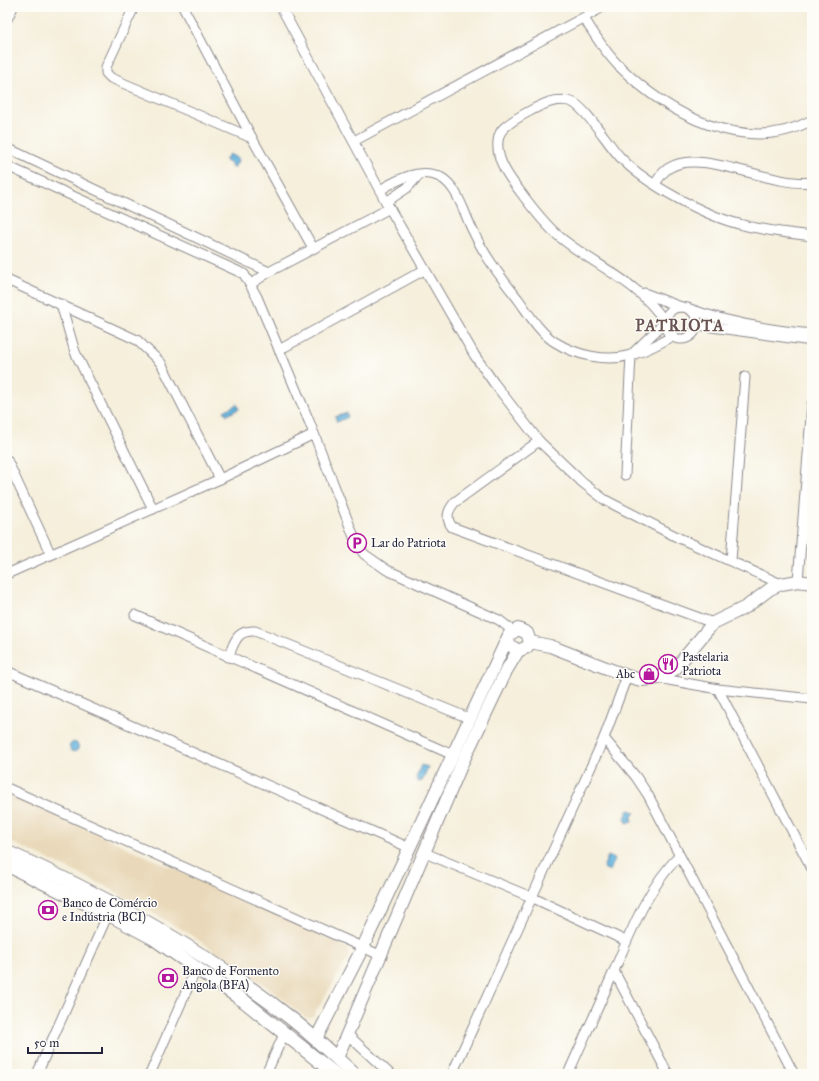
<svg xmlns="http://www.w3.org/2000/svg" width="819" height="1081" font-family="'IM FELL Great Primer',serif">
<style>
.built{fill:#e9d9ba}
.water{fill:#60b1db;stroke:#416a8b}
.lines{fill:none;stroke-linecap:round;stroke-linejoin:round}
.minor-casing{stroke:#8c888c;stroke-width:11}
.tertiary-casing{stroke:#8c888c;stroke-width:14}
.secondary-casing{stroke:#8c888c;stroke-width:15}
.minor{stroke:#fff;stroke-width:9}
.tertiary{stroke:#fff;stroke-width:12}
.secondary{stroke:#fff;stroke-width:13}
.labels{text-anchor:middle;stroke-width:3;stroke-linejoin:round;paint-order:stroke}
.poi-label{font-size:12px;fill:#22223b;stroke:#fdfcf7;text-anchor:start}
.district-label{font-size:16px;font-weight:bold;letter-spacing:1px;fill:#6a5453;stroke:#fdfcf7}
</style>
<rect width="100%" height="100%" fill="#fdfcf7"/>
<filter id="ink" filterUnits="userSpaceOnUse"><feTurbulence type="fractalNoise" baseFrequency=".025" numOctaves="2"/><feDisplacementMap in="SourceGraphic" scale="8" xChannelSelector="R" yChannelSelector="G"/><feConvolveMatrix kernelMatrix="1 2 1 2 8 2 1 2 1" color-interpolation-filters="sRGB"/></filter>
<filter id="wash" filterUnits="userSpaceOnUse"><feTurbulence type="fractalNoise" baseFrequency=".012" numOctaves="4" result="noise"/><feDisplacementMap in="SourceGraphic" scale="16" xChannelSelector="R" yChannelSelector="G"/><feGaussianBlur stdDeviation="0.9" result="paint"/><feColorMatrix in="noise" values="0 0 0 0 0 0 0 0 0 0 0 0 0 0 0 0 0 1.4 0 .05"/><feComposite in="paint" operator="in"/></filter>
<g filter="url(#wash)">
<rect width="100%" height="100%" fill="#f5efdc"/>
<polygon class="built" points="7,793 342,945 347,948 349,957 313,1016 306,1018 272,990 188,933 105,886 7,840"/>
<g class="water">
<polygon points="229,154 239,159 234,168 231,167 232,164 225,161"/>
<polygon points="237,404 239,409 227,415 224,411"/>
<polygon points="347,413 348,417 337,422 335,417"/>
<circle cx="74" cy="747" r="4.5"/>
<polygon points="421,765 428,767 422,781 418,782 416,778"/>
<polygon points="631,810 635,813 632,816 632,822 627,823 625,818 628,811"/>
<polygon points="608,856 615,859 610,871 603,868"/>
</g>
</g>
<g filter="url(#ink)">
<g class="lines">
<defs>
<g id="minor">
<polyline points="134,7 106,67 106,73 111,78 252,138"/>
<polyline points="183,7 252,138 313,248"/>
<polyline points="281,7 386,202 475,356 494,383 539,441 583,483 605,500 679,538 781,584"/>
<path d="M584,18c10,16 20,33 34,47 48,48 127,92 194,55"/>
<polyline points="7,19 13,7"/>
<polyline points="354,141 603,7"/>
<polyline points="7,148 269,272"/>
<polyline points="7,166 244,274 257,297 309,421 356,542 364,554 387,570 499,620 513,631"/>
<path d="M655,184c4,-6 7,-12 14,-16 32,-21 103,20 143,14"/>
<path d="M380,190c17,-10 40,-23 60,-13 18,9 24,37 33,54 11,24 28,47 45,68 11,15 21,33 37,43 22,14 52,20 76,13 15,-4 29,-12 42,-19"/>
<polyline points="386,202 407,188 419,175"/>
<polyline points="7,280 137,340 161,363 220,479"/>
<polyline points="251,284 269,272 390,208"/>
<polyline points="644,293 681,307"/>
<polyline points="61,304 75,352 153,509"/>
<circle cx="681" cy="323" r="16"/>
<path d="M687,308c40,15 83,22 125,26"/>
<path d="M665,322c-26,-40 -68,-55 -104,-84 -15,-12 -31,-33 -42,-48 -8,-10 -17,-22 -20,-35 -2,-9 -2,-21 5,-27 8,-8 38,-25 50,-27 5,-1 13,-1 18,1 14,6 36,42 48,55 25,27 87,60 123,68 23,6 46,8 69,11"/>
<polyline points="697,325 812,341"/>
<polyline points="279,350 424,270"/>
<path d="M539,441l-84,61c-7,8 -10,16 -3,25l261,96"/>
<polyline points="7,460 51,555"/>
<polyline points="625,475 631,355 665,322"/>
<polyline points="731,561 745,377"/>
<polyline points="7,574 220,479 314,434"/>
<polyline points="798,581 812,404"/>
<polyline points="135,615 453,755"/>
<path d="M228,657c7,-15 8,-27 27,-26l216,88"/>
<polyline points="7,671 410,848"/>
<polyline points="658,678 718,689 812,699"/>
<polyline points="718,689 812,869"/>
<polyline points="604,738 636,777 648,795 794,1074"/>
<polyline points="7,788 382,956"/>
<polyline points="425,853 531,897 626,941"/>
<polyline points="614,971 668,1074"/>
<polyline points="347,1034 390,1074"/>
<polyline points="37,1074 108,914"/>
<polyline points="150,1074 196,969"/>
<polyline points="266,1074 285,1032"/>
<polyline points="452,1074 604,738 627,676"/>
<path d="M568,1074c15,-34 31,-68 46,-103 18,-42 33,-82 65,-115"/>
</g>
<g id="tertiary">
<polyline points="530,642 550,646 627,676 641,680 658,678 675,669 713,623 746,607 770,589 781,584 798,581 812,583"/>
<polyline points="316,1039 363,947 509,635 518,629 527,633 530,642 527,647 518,651 510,645 508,640"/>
<polyline points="337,1058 463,761 506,671 518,651"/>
</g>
<g id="secondary">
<path d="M7,852c101,45 199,99 286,168 21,17 41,36 61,54"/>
<polyline points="7,865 108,914 153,938 244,1001 335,1074"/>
</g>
</defs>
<use href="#minor" class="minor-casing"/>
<use href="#tertiary" class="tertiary-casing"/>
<use href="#secondary" class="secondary-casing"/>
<use href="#minor" class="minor"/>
<use href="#tertiary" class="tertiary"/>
<use href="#secondary" class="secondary"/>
</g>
</g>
<defs>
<symbol id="parking-ring" viewBox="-11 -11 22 22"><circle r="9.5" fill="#fdfcf7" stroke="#b5179e" stroke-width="1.5"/><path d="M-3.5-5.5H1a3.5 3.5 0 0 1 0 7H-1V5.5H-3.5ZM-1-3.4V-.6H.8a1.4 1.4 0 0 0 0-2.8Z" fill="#b5179e"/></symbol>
<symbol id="restaurant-ring" viewBox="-11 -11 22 22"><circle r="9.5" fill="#fdfcf7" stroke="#b5179e" stroke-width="1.5"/><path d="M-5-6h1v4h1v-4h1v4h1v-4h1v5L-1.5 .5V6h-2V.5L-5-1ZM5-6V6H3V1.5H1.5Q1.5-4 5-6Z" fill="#b5179e"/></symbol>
<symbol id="shop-ring" viewBox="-11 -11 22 22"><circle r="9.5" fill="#fdfcf7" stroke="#b5179e" stroke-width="1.5"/><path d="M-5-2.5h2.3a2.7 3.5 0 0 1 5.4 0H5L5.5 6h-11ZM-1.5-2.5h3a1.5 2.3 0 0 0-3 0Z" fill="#b5179e"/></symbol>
<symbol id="bank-ring" viewBox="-11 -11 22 22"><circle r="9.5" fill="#fdfcf7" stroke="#b5179e" stroke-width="1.5"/><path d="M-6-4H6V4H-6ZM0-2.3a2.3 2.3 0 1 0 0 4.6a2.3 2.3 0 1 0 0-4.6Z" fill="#b5179e"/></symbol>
</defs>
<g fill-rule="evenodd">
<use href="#parking-ring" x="346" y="532" width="22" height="22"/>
<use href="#restaurant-ring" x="657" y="653" width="22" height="22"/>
<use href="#shop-ring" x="638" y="663" width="22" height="22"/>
<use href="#bank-ring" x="37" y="899" width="22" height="22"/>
<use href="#bank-ring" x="157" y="967" width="22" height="22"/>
</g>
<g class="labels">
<g class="poi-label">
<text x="371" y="547">Lar do Patriota</text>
<text x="682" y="661">Pastelaria<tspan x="682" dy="14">Patriota</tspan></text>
<text x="635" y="678" text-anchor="end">Abc</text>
<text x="62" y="907">Banco de Comércio<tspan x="62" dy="14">e Indústria (BCI)</tspan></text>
<text x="182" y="975">Banco de Formento<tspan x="182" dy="14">Angola (BFA)</tspan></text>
</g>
<g class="district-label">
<text x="680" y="331">PATRIOTA</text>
</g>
</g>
<rect width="819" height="1081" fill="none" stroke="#fdfcf7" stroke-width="24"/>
<path d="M28 1047v6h74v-6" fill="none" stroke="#22223b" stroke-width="2"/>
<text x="34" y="1047" font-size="12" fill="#22223b" stroke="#fdfcf7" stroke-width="3" paint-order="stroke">50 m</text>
</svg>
